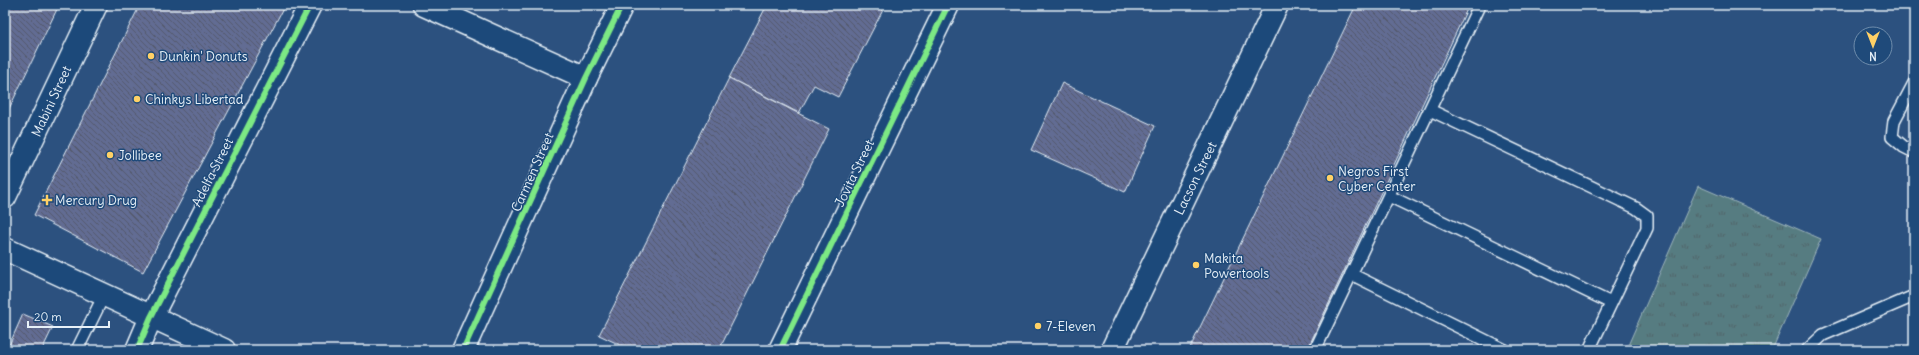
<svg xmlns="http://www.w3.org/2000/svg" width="1919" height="355" font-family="Delius,sans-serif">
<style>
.grass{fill:url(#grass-tufts);stroke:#9fb6bc}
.building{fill:url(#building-back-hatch);stroke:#e8f1f8}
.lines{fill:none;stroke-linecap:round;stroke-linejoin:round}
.lane-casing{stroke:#e8f1f8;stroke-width:14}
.street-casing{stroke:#e8f1f8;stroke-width:25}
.secondary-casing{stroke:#e8f1f8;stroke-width:25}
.lane{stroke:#1f4a7a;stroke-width:11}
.street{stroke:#1f4a7a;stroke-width:22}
.secondary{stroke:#1f4a7a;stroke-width:22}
.cycleway-casing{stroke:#1f4a7a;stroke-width:8}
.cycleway{stroke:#7ce984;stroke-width:6}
.poi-dot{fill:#ffd166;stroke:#1f4a7a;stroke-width:1.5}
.labels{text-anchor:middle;stroke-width:3;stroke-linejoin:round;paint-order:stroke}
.poi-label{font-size:13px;fill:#e8f1f8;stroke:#1f4a7a;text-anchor:start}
.street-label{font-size:13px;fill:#e8f1f8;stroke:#1f4a7a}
</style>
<defs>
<pattern id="grass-tufts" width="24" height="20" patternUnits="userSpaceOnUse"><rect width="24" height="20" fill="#567b81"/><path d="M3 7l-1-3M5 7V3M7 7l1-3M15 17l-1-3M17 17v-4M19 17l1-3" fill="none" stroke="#4f6468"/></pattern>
<pattern id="building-back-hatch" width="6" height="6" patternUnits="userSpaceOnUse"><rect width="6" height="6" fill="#626c93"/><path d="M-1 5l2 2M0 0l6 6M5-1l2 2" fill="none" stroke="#53586b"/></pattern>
</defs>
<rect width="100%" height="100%" fill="#2c517f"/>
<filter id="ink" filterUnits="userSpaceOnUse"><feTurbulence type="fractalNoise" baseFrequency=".025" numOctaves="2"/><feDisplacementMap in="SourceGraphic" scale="8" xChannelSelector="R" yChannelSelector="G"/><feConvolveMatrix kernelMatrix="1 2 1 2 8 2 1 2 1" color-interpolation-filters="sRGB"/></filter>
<g filter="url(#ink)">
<polygon class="grass" points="1698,186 1821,239 1772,350 1626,350"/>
<g class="building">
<polygon points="5,5 59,5 5,117"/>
<polygon points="140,5 285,5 143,272 34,215"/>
<polygon points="767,5 878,5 884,8 838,97 814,85 799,113 729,78"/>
<polygon points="1356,5 1469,5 1307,350 1189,350"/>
<polygon points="729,78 829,129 719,350 631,350 599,335"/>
<polygon points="1062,83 1155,126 1125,192 1031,150"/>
<polygon points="23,314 53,327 42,350 7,350"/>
</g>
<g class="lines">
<defs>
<g id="lane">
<polyline points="1914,83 1894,121 1892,137 1904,147 1914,152"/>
<polyline points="1430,110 1636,208 1647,216 1647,228 1589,350"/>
<polyline points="1389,196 1611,303"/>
<polyline points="1351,274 1505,350"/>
<polyline points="77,350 104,295"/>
<polyline points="1315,350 1478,8"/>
<polyline points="1807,350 1823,335 1914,296"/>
</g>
<g id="street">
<polyline points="424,5 586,78"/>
<polyline points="137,350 151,317 310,5"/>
<polyline points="463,350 586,78 622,5"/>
<polyline points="780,350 948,5"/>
</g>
<g id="secondary">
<polyline points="5,197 96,5"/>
<polyline points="5,249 224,350"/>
<polyline points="1112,350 1277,5"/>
</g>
</defs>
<use href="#lane" class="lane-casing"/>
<use href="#street" class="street-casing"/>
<use href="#secondary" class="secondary-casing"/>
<use href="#lane" class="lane"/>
<use href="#street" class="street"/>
<use href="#secondary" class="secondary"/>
<defs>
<g id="cycleway">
<polyline points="137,350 151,317 310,5"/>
<polyline points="463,350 586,78 622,5"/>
<polyline points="780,350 948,5"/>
</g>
</defs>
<use href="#cycleway" class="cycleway-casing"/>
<use href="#cycleway" class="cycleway"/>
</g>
</g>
<g class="poi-dot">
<circle cx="151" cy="56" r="4"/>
<circle cx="137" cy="99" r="4"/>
<circle cx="110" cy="155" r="4"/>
<circle cx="1330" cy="178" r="4"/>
<path d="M45 194h4v4h4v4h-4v4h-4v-4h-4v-4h4z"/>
<circle cx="1196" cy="265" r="4"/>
<circle cx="1038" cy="326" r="4"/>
</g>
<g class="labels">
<g class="poi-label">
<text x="159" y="61">Dunkin' Donuts</text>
<text x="145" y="104">Chinkys Libertad</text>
<text x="118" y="160">Jollibee</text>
<text x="1338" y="176">Negros First<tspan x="1338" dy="15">Cyber Center</tspan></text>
<text x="55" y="205">Mercury Drug</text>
<text x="1204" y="263">Makita<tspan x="1204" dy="15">Powertools</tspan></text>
<text x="1046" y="331">7-Eleven</text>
</g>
<g class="street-label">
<text transform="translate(51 101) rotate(-65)" y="5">Mabini Street</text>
<text transform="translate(212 172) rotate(-63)" y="5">Adelfa Street</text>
<text transform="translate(532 172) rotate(-66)" y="5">Carmen Street</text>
<text transform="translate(854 173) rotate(-64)" y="5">Jovita Street</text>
<text transform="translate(1195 178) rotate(-64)" y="5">Lacson Street</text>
</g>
</g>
<rect width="1919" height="355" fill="none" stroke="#1f4a7a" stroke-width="20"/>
<rect x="10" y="10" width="1899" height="335" fill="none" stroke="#e8f1f8" stroke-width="1.5" filter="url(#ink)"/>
<g transform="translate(1873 46) rotate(180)"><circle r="19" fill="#1f4a7a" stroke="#6f8dac"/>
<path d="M0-3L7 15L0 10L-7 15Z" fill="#ffd166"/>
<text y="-6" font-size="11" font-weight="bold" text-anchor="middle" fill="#e8f1f8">N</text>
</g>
<path d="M28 321v6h81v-6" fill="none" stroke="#e8f1f8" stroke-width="2"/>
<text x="34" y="321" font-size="12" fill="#e8f1f8" stroke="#1f4a7a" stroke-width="3" paint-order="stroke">20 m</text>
</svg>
